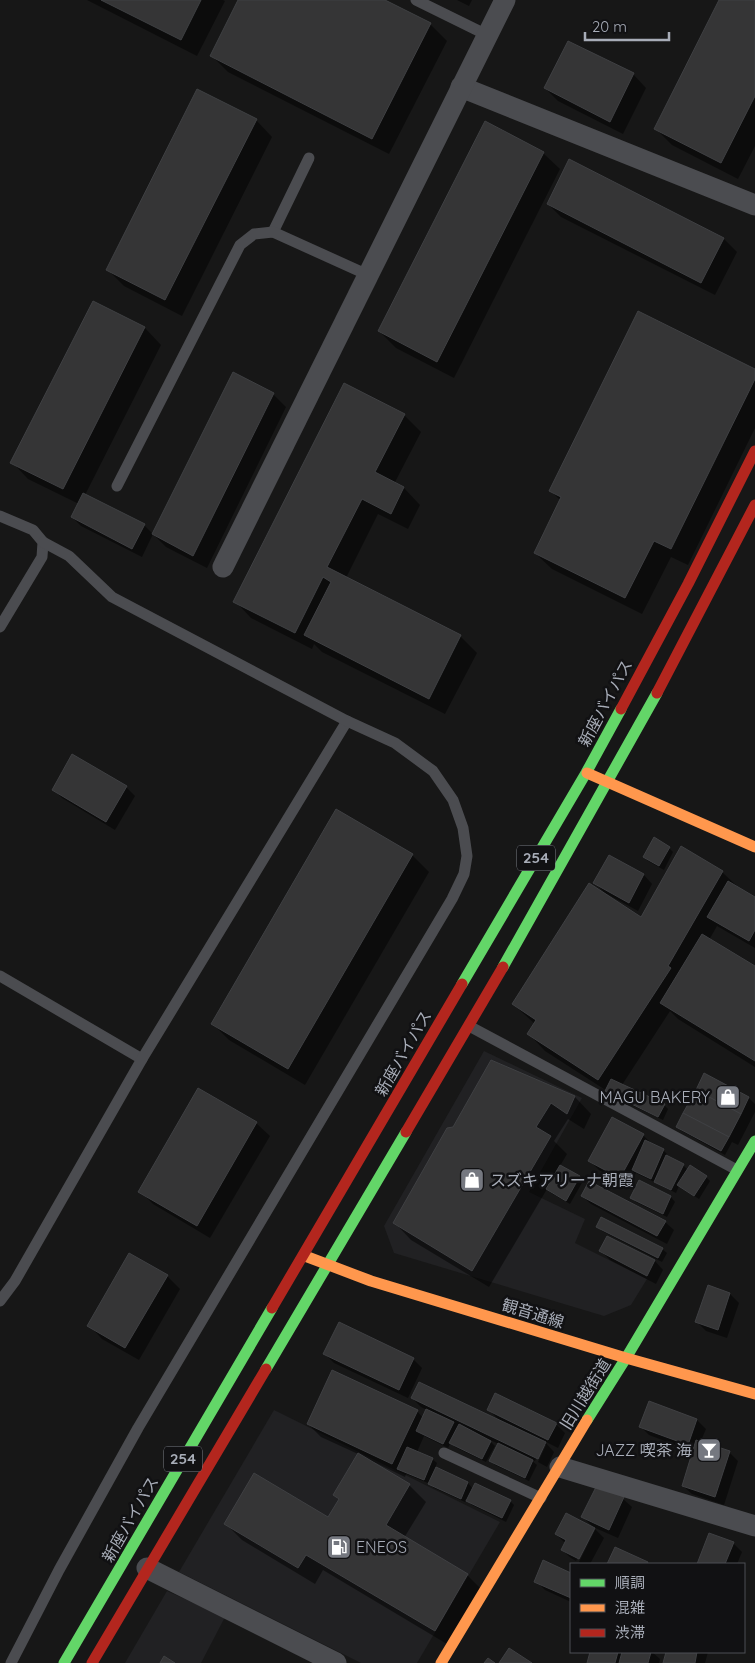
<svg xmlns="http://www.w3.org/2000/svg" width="755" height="1663" font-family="Quicksand,'Noto Sans JP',sans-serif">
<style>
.built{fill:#212123}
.shadow{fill:#0007}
.building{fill:#353536;stroke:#3f4043}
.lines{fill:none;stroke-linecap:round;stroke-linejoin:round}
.lane{stroke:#4b4c50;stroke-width:11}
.street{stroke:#4b4c50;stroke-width:21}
.fast{stroke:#63d668;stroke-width:11}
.slow{stroke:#ff974d;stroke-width:11}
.jam{stroke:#b3261e;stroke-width:11}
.labels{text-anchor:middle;stroke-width:5;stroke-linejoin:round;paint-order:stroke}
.shield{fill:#111113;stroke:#7b7e86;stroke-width:1}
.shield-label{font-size:15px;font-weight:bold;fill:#a8adb8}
.street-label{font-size:16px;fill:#a8adb8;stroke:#111113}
.poi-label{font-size:16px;fill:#a8adb8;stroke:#111113;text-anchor:end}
</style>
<rect width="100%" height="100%" fill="#171717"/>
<g class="built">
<polygon points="484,1051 582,1098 529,1192 585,1219 575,1243 647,1279 631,1305 604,1316 394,1253 384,1226"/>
<polygon points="274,1410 500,1522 417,1663 361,1663 179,1572"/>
<polygon points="167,1591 225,1617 201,1663 125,1663"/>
</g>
<g class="shadow">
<polygon points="87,0 223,0 225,1 197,56"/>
<polygon points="240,0 383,0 430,24 447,41 389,154 228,72 212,56"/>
<polygon points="457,0 472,0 469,6"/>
<polygon points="720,0 755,0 755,146 738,179 672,145 656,129"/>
<polygon points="633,74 646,88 623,134 558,101 545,88"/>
<polygon points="256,120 272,137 182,316 124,286 108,270"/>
<polygon points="543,153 560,169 454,378 396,348 379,331"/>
<polygon points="570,161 724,239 737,252 715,295 561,217 548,204"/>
<polygon points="93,302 145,328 161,345 85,495 144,525 153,534 273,394 286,407 207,568 166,547 153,534 142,557 81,526 72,517 79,504 28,479 12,462"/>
<polygon points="755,370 755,428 688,565 671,557 642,614 552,569 535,553 561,501 551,491"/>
<polygon points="404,415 421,432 394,484 404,488 420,505 408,529 378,514 346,578 460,636 477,653 445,714 322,652 314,644 312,649 251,618 235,601"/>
<polygon points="126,787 135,796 115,830 62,798 53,789"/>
<polygon points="669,848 673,852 664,870 648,861 644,856"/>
<polygon points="412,855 429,872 305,1085 229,1040 213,1024"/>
<polygon points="609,856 644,875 652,884 638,911 605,893 595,883"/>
<polygon points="722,872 739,888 755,898 755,948 717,926 709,940 755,968 755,1067 678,1019 670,1011 622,1085 664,1105 668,1109 663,1120 611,1095 607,1091 545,1051 529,1034 535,1024 513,1004 641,919"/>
<polygon points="492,1061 575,1097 591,1114 584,1129 568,1119 554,1141 567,1154 560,1166 579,1177 583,1181 570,1204 551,1193 547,1189 489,1287 411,1240 395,1223 453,1128"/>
<polygon points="705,1075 749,1098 755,1104 755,1112 738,1145 732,1142 725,1155 682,1131 677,1127"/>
<polygon points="199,1089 256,1123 270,1136 210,1238 153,1204 140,1191"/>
<polygon points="643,1135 653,1145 663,1150 667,1154 666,1157 683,1165 688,1170 706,1177 710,1181 699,1199 679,1186 676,1193 636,1173 629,1186 599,1170 590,1161"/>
<polygon points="640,1182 671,1197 675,1202 667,1217 636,1202 632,1198"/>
<polygon points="582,1196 665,1222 674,1230 667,1244 591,1204"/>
<polygon points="598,1227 662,1249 667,1253 662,1262 602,1231"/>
<polygon points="608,1237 655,1261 663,1270 656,1284 610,1260 601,1251"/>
<polygon points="167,1276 180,1289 139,1360 102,1339 89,1325"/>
<polygon points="730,1294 739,1303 727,1338 706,1331 697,1322"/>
<polygon points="325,1354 413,1359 422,1368 408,1398 334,1363"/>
<polygon points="412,1398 501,1422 489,1410 556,1424 565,1433 558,1448 544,1441 554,1452 547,1467 538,1462 546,1445 543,1445 535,1461 531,1460 537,1465 529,1481 495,1465 491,1461 499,1444 488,1439 495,1446 486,1462 455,1447 451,1442 448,1448 424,1436 417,1452 432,1459 437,1463 435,1468 468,1483 473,1489 510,1501 514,1505 506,1522 472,1505 466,1499 465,1502 434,1488 428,1482 428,1483 406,1474 405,1477 374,1462 373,1464 409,1485 426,1502 404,1538 467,1575 484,1592 452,1647 323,1570 315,1584 242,1540 226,1524 329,1519 340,1501 334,1495 358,1454 321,1437 308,1424 417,1411 423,1418 427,1410 421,1407"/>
<polygon points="697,1420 706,1429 700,1443 729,1452 738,1461 724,1505 692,1494 683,1486 694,1452 649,1435 640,1426"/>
<polygon points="623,1499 632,1507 618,1538 593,1527 604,1538 590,1564 582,1564 579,1562 595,1530 593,1530 576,1561 571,1558 562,1550 565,1543 556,1534 593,1527 583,1517"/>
<polygon points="709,1535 733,1543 742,1552 737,1564 698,1564"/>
<polygon points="544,1562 571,1574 571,1602 545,1590 536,1581"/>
<polygon points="591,1652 652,1652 660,1659 659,1663 588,1663"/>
<polygon points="667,1652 708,1652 705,1663 665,1663"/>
</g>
<g class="building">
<polygon points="101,0 201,0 181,40"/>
<polygon points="238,0 385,0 431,23 372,139 210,56"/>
<polygon points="719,0 755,0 755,96 721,163 654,129"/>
<polygon points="568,41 634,73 610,122 544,88"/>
<polygon points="197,89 257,119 165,300 106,270"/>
<polygon points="485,121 544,152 437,362 378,331"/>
<polygon points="569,159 724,238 701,283 547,204"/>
<polygon points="93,301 145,327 63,489 10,463"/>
<polygon points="638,311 755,369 755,379 671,549 654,541 625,598 534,553 561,497 549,491"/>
<polygon points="233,372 274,393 193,556 152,534"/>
<polygon points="344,383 405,414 375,472 404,487 391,514 362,499 327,567 461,635 429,699 304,635 331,582 323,577 295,633 233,602"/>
<polygon points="83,493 145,524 132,549 71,517"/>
<polygon points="72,754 127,786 106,822 52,790"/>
<polygon points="336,809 413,854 288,1069 211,1024"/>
<polygon points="654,837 670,847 659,866 643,857"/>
<polygon points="681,846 723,871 668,966 671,968 598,1080 527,1034 536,1020 512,1004 589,883 641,917"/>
<polygon points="609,855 644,874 629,903 593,883"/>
<polygon points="728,881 755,897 755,930 749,941 707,917"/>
<polygon points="702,934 755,966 755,1061 660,1003"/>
<polygon points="491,1060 575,1096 567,1114 551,1103 536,1127 551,1136 472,1271 393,1223 447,1128 453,1127"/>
<polygon points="704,1073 749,1097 741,1114 696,1090"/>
<polygon points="611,1079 665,1104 658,1117 605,1091"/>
<polygon points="198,1088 257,1122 197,1226 138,1192"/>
<polygon points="696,1090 741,1114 729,1137 683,1113"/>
<polygon points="683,1113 729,1137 721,1151 676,1127"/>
<polygon points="612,1117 644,1134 620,1178 588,1161"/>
<polygon points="645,1140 664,1149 651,1179 632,1170"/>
<polygon points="666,1155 684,1164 671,1190 654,1182"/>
<polygon points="560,1165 580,1176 566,1201 546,1189"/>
<polygon points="690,1165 707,1176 694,1196 677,1185"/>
<polygon points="639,1180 671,1196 663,1214 630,1198"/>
<polygon points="589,1181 666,1221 657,1236 581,1196"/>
<polygon points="601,1217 663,1248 658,1258 596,1227"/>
<polygon points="607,1236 655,1260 647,1276 599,1251"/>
<polygon points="129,1253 168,1275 125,1348 87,1326"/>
<polygon points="708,1285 730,1293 718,1330 695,1322"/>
<polygon points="339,1322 414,1358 399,1390 323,1354"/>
<polygon points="332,1370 418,1410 392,1464 307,1424"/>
<polygon points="419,1382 546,1442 538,1459 411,1398"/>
<polygon points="495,1393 557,1423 548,1440 487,1410"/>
<polygon points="649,1401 697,1419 688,1445 639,1427"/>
<polygon points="426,1409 454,1422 443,1444 416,1431"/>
<polygon points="459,1424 491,1441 482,1459 449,1443"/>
<polygon points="696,1440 730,1451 715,1497 682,1486"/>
<polygon points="498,1443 533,1460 525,1478 489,1461"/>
<polygon points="407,1447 433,1458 424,1480 397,1469"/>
<polygon points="358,1453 410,1484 386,1525 468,1574 435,1631 306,1555 298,1568 224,1524 254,1473 328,1517 339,1499 333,1495"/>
<polygon points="436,1467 468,1482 461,1499 428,1484"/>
<polygon points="475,1483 511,1500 502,1518 466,1501"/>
<polygon points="597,1485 624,1497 609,1530 581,1517"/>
<polygon points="566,1513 595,1528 579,1559 561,1550 566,1540 555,1534"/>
<polygon points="709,1533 734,1542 725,1564 697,1564"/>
<polygon points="615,1547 648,1562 647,1564 607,1564"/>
<polygon points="543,1560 571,1573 571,1598 534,1582"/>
<polygon points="509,1648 532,1663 499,1663"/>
<polygon points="590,1652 618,1652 615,1663 587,1663"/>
<polygon points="622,1652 651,1652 648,1663 619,1663"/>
<polygon points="666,1652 697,1652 695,1663 663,1663"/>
<polygon points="164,1656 175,1663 160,1663"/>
<polygon points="488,1658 495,1663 484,1663"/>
</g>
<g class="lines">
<g class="lane">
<polyline points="416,0 487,35"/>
<polyline points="273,232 309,158"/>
<polyline points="117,486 240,245 254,234 273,232 368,275"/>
<polyline points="0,516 33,530 43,542 42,557 0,627"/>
<polyline points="0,976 142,1059"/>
<polyline points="469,1026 737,1170"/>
<polyline points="0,1301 15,1281 142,1059 347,721"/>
<polyline points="444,1453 541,1498"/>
<polyline points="11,1663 59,1570 138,1428 452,899 464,874 467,856 463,828 453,800 433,771 395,743 347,721 112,597 69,556 43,542"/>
</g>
<g class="street">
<polyline points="461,87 755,205"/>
<polyline points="223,567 505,0"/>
<polyline points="560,1467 755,1526"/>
<polyline points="147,1568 336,1663"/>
</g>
<g class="fast">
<polyline points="503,967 657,693"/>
<polyline points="462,984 586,773 621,709"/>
<polyline points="266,1369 406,1132"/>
<polyline points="587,1420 626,1358 755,1141"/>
<polyline points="64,1663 272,1308"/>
</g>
<g class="slow">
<polyline points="587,773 755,847"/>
<polyline points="305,1256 371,1281 626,1358 755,1394"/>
<polyline points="441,1663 587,1420"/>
</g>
<g class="jam">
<polyline points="657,693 755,505"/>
<polyline points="621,709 688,584 755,451"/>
<polyline points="406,1132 503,967"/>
<polyline points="272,1308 462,984"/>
<polyline points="92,1663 266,1369"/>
</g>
</g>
<defs>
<symbol id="shop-square" viewBox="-11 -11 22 22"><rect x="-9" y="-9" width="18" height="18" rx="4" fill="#757880" stroke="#111113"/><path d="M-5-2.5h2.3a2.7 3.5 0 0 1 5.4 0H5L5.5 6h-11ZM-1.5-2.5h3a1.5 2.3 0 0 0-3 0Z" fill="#fff"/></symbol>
<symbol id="bar-square" viewBox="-11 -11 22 22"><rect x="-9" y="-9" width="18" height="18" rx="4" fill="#757880" stroke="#111113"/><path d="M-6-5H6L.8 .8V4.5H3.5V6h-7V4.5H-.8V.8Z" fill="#fff"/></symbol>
<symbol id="fuel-square" viewBox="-11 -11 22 22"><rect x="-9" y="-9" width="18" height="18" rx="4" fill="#757880" stroke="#111113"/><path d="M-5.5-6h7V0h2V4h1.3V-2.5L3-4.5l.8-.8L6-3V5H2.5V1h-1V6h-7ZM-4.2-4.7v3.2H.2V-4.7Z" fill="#fff"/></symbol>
</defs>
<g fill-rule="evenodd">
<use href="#shop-square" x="714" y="1083" width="28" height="28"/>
<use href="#shop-square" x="458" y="1166" width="28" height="28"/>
<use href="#bar-square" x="695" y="1436" width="28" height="28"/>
<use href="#fuel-square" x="325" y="1533" width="28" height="28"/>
</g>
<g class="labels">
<g class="shield">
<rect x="517" y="845.5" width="38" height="25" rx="4"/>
<rect x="164" y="1446.5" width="38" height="25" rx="4"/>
</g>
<g class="shield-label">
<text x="536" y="863">254</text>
<text x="183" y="1464">254</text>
</g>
<g class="street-label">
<text transform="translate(605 703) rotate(-62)" y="6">新座バイパス</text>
<text transform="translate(403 1053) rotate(-60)" y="6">新座バイパス</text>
<text transform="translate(533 1313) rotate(17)" y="6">観音通線</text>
<text transform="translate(585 1394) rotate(-58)" y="6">旧川越街道</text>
<text transform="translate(130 1519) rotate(-60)" y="6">新座バイパス</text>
</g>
<g class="poi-label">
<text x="710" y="1103">MAGU BAKERY</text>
<text x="490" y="1186" text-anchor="start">スズキアリーナ朝霞</text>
<text x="692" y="1456">JAZZ 喫茶 海</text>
<text x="356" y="1553" text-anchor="start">ENEOS</text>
</g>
</g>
<rect x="570" y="1563" width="175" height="90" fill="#111113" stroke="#4d4f55"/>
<rect x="580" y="1579" width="25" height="8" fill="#63d668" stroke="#4d4f55"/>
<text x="615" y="1588" font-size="15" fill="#a8adb8">順調</text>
<rect x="580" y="1604" width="25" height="8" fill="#ff974d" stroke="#4d4f55"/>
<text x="615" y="1613" font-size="15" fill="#a8adb8">混雑</text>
<rect x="580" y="1629" width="25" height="8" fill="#b3261e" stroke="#4d4f55"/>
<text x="615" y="1638" font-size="15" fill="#a8adb8">渋滞</text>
<path d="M585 32v8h84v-8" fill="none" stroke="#a8adb8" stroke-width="2.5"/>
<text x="592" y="32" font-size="15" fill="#a8adb8" stroke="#111113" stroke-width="4" paint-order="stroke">20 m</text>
</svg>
